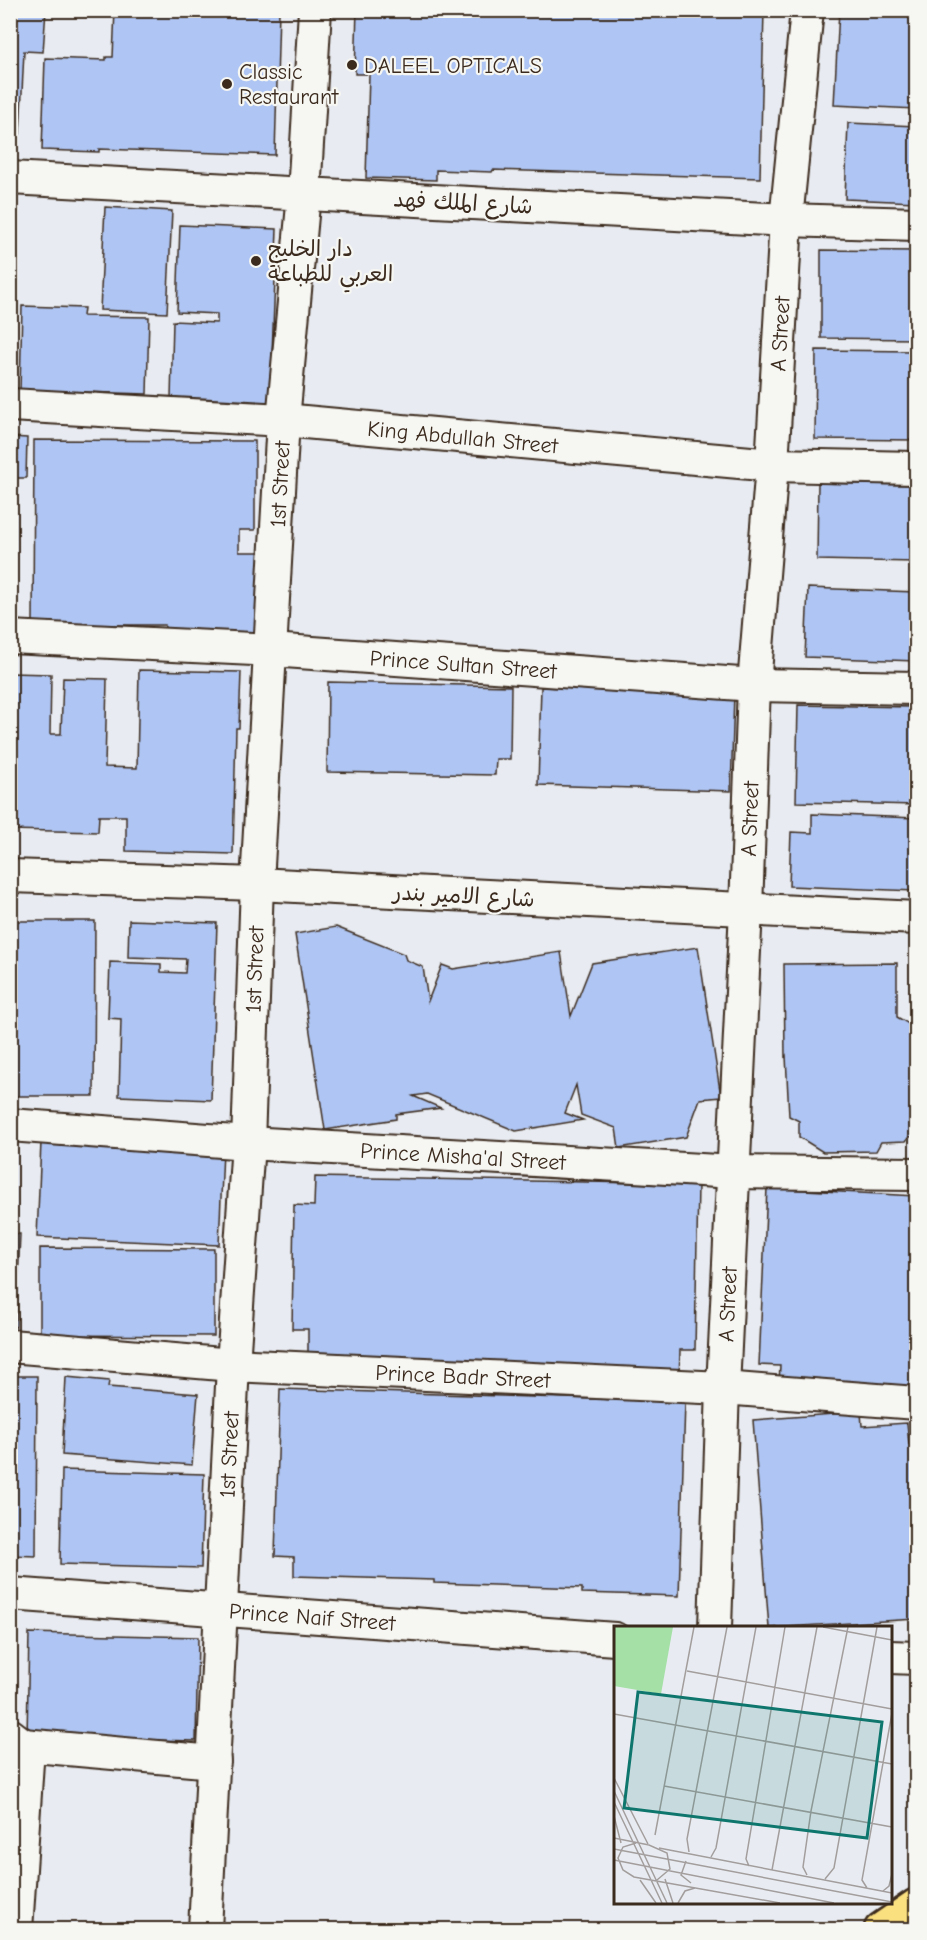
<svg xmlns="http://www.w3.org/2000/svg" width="927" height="1940" font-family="'Comic Neue','Playpen Sans Arabic',sans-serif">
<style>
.building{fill:#afc6f4;stroke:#3b2a1e;stroke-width:1.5}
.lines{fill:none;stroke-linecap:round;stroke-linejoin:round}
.minor-casing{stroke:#3b2a1e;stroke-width:36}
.major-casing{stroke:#3b2a1e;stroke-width:38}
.minor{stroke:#f6f6f2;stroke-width:32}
.major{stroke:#fbe080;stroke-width:33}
.poi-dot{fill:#3b2a1e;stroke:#f6f6f2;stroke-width:2}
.labels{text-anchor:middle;stroke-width:4.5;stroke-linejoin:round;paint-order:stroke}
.poi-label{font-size:22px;fill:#3b2a1e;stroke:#f6f6f2;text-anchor:start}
.street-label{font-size:22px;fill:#3b2a1e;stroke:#f6f6f2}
.inset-road{fill:none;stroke:#a39e9d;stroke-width:1.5}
.view{fill:#0f766e;fill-opacity:0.15;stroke:#0f766e;stroke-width:3}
.inset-edge{fill:none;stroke:#3b2a1e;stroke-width:3}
</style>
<rect width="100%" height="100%" fill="#e8ecf2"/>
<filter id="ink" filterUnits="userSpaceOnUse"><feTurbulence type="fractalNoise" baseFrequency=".0167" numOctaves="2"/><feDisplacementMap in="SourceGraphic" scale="12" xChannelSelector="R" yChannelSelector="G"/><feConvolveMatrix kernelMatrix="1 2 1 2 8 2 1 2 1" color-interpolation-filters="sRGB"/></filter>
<g filter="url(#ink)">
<g class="building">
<polygon points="10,10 46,10 43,52 24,51 20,134 10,134"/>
<polygon points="115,10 279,10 275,155 99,149 99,152 42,150 45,58 106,60 106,57 113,57"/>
<polygon points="357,10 764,10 760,178 493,170 492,172 436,170 436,180 366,178 369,74 355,74"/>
<polygon points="839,10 916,12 916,109 834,105"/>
<polygon points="848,123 916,126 916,202 845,199"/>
<polygon points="10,202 16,202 11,386 10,386"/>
<polygon points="105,207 172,211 167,313 100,310"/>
<polygon points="180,225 277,229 270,403 171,399 173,321 217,323 217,314 177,312"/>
<polygon points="821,250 916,251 916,339 821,338"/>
<polygon points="22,306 84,308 83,316 149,317 147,394 20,390"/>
<polygon points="816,350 916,351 916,440 815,439"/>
<polygon points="10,437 27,438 26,478 13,478 10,547"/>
<polygon points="34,440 255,441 255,530 239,530 239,552 259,552 259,636 164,635 165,625 33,625"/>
<polygon points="818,483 916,485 916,562 817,560"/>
<polygon points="808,588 916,592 916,661 805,657"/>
<polygon points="139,670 241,672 239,728 236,728 233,854 126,851 126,816 99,816 98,832 10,830 10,673 51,674 50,734 61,734 63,678 107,679 105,767 137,768"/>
<polygon points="328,682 511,686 510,759 496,759 495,775 327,772"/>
<polygon points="541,687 734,693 731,791 538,785"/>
<polygon points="798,705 912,707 912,720 916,720 916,805 796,802"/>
<polygon points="812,814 916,818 916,891 789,886 791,832 812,833"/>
<polygon points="129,920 217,923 211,1100 119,1096 121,1019 108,1018 110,962 161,964 161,972 185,973 186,959 128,957"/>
<polygon points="10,921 95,921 94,1096 10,1096"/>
<polygon points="336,927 404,954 406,960 423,967 428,1001 442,965 453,969 561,952 571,1016 592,963 698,947 721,1097 700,1099 686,1137 619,1148 616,1128 581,1115 576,1085 565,1113 583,1120 516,1131 427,1094 413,1096 441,1108 396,1114 396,1119 325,1130 295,934"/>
<polygon points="897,963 897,1017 914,1027 916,1022 916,1136 909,1137 906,1141 881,1142 876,1151 823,1152 799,1137 799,1121 789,1116 786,1056 785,1058 784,964"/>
<polygon points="41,1142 223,1150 219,1245 37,1237"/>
<polygon points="315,1177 698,1184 695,1350 680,1350 679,1381 308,1362 308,1329 292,1329 294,1205 314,1206"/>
<polygon points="767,1188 916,1196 916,1388 779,1382 780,1366 759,1365"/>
<polygon points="10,1234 20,1234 16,1327 10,1326"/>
<polygon points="40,1248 214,1249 214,1336 40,1335"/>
<polygon points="10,1376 37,1376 36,1556 10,1555"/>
<polygon points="66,1377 109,1381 108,1387 198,1394 192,1465 62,1455"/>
<polygon points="280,1389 685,1402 679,1596 582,1593 582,1588 434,1583 434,1580 294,1576 294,1557 275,1556"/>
<polygon points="861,1412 862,1426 907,1423 909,1444 916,1444 916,1619 769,1628 753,1420"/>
<polygon points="62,1470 204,1474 201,1568 60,1564"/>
<polygon points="29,1633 198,1637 196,1741 27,1737"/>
</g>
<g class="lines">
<defs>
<g id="minor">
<polyline points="10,178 786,220 916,224"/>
<path id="s1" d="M10,405l273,15 489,45 144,3"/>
<path id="s2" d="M10,637l261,13 483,35 162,3"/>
<polyline points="10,876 257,884 916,918"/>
<path id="s3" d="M10,1125l238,18 486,29 182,2"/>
<path id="s4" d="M10,1346l223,19 490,23 193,15"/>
<path id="s5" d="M10,1594l605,45"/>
<path id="s6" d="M715,1628l8,-240 23,-479 8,-224 18,-220 14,-245 21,-210"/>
<polyline points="890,1657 916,1658"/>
<polyline points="10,1735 23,1745 27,1762 16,1930"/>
<polyline points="23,1745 214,1762"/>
<path id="s7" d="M205,1930l28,-565 15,-222 9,-259 26,-464 21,-226 11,-184"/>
</g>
<polyline id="major" points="881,1930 916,1906"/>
</defs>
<use href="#minor" class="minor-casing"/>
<use href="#major" class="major-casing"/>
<use href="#minor" class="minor"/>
<use href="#major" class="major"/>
</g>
</g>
<g class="poi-dot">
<circle cx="352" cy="65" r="6"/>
<circle cx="227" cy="84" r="6"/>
<circle cx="256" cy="261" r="6"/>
</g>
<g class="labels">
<g class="poi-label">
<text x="364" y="73">DALEEL OPTICALS</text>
<text x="239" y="79">Classic<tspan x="239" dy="25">Restaurant</tspan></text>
<text x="268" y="256">دار الخليج<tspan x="268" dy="25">العربي للطباعة</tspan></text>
</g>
<g class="street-label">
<text transform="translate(463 202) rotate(3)" y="8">شارع الملك فهد</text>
<text dy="8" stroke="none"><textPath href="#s6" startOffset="1296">A Street</textPath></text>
<text dy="8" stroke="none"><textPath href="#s1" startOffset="454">King Abdullah Street</textPath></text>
<text dy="8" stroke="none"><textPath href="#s7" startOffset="1448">1st Street</textPath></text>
<text dy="8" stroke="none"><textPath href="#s2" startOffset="454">Prince Sultan Street</textPath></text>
<text dy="8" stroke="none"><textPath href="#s6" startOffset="810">A Street</textPath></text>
<text transform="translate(464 895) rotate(3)" y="8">شارع الامير بندر</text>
<text dy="8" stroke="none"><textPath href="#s7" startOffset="962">1st Street</textPath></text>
<text dy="8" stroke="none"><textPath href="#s3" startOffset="454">Prince Misha'al Street</textPath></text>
<text dy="8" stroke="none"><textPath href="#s6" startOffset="324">A Street</textPath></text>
<text dy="8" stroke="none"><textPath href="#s4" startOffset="454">Prince Badr Street</textPath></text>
<text dy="8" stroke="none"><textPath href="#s7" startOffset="476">1st Street</textPath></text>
<text dy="8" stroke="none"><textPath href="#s5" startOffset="303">Prince Naif Street</textPath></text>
</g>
</g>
<g transform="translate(614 1626)">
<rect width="278" height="278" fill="#e8ecf2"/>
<path d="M0,1h59l-12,67 -47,-8z" fill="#a5e0a6"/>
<path class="inset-road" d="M209,1l69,13M73,45l205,38M0,88l278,50M0,152l34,66M50,160l228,41M0,165l53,112M0,176l48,101M0,190l7,27M41,209l39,-208M0,212l35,7 18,8 3,16 -13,11M22,217l-13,4 -5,11 5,12 11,7 146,26M45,222l233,45M0,223l278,53M75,226l-2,-13 40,-212M97,231l5,-9 40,-221M0,234l220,43M72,235l-5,14 10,8M135,240l-3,-7 39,-232M158,244l45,-243M193,249l-4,-8 8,-56 37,-184M51,253l8,24M211,253l9,-11 43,-241M26,254l16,23M253,262l-5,-8 30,-167M269,265l6,-5 3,-12M64,277l7,-12 10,-3"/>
<path class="view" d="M24,66l244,30 -15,116 -243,-30z"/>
<rect width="278" height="278" class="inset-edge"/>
</g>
<rect width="927" height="1940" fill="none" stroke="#f6f6f2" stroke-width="36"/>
<rect x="18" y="18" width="891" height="1904" fill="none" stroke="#3b2a1e" stroke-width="2" filter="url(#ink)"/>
</svg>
